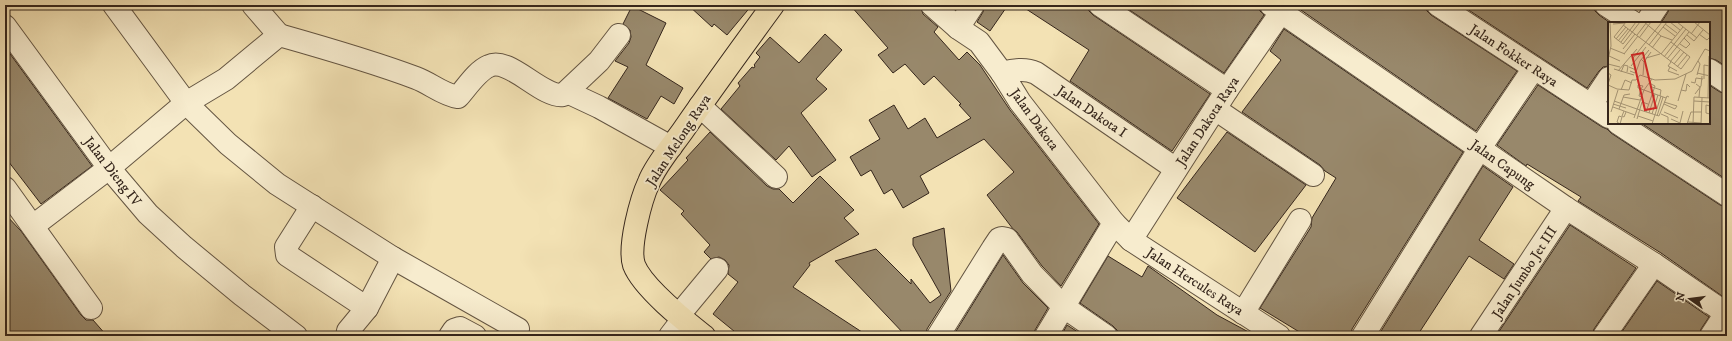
<svg xmlns="http://www.w3.org/2000/svg" width="1732" height="341" font-family="'IM FELL DW Pica',serif">
<style>
.building{fill:#98886b;stroke:#35261c}
.lines{fill:none;stroke-linecap:round;stroke-linejoin:round}
.minor-casing{stroke:#645542;stroke-width:24}
.major-casing{stroke:#35261c;stroke-width:24}
.minor{stroke:#f7ecce;stroke-width:22}
.major{stroke:#f3e2b4;stroke-width:22}
.labels{text-anchor:middle;stroke-width:4;stroke-linejoin:round;paint-order:stroke}
.street-label{font-size:14px;fill:#35261c;stroke:#f7ecce}
.inset-road{fill:none;stroke:#a79777;stroke-width:1}
.view{fill:#d62828;fill-opacity:0.15;stroke:#d62828;stroke-width:2}
.inset-edge{fill:none;stroke:#35261c;stroke-width:2}
</style>
<rect width="100%" height="100%" fill="#f3e2b4"/>
<filter id="stains"><feTurbulence type="fractalNoise" baseFrequency=".005" numOctaves="4"/><feColorMatrix values="0 0 0 0 .2 0 0 0 0 .09 0 0 0 0 .02 0 0 0 .5 -.17"/></filter>
<radialGradient id="worn" r=".72"><stop offset=".6" stop-color="#630" stop-opacity="0"/><stop offset="1" stop-color="#630" stop-opacity=".3"/></radialGradient>
<g class="building">
<polygon points="688,5 752,5 727,35 714,24 712,27"/>
<polygon points="850,5 920,5 923,14 938,27 934,32 959,60 967,52 980,65 1010,110 1099,224 1061,286 1042,266 1017,232 1013,229 987,195 1014,172 984,139 920,176 929,193 903,208 892,189 884,194 871,170 861,176 850,157 880,139 869,120 894,105 908,129 925,118 937,138 971,118 959,105 961,104 934,76 924,85 905,64 893,73 878,55 888,48"/>
<polygon points="985,5 1008,5 990,31 977,22 983,12"/>
<polygon points="1020,5 1088,5 1089,11 1093,15 1210,94 1172,151 1070,81 1089,50"/>
<polygon points="1122,5 1259,5 1260,11 1264,15 1224,73"/>
<polygon points="1298,5 1426,5 1427,11 1431,15 1517,71 1476,131 1298,8"/>
<polygon points="1461,5 1594,5 1595,11 1599,15 1609,22 1609,66 1603,67 1599,71 1587,88"/>
<polygon points="1670,5 1727,5 1727,67 1716,60 1709,58 1709,23 1661,23 1668,12"/>
<polygon points="632,6 666,23 646,65 683,88 674,104 661,96 647,119 608,98 628,67 615,61 629,43 631,37 630,30 623,24"/>
<polygon points="1284,29 1463,152 1352,329 1351,336 1306,336 1260,308 1311,227 1312,218 1336,178 1325,171 1320,165 1242,112 1281,60 1270,51"/>
<polygon points="825,34 842,50 816,79 827,89 801,113 836,160 812,177 789,146 776,160 721,109 740,86 738,83 752,67 754,68 755,66 754,65 760,57 756,53 770,37 799,63"/>
<polygon points="5,47 92,166 41,204 5,157"/>
<polygon points="1538,85 1602,127 1607,129 1611,133 1720,205 1727,207 1727,295 1725,298 1661,253 1578,201 1581,197 1527,164 1526,166 1497,145"/>
<polygon points="1709,85 1720,92 1727,94 1727,180 1641,123 1709,123"/>
<polygon points="710,132 767,186 773,189 779,189 793,203 820,176 854,210 844,218 859,234 809,263 810,265 793,287 868,336 740,336 713,314 738,282 728,274 729,265 725,260 719,257 711,259 704,252 710,245 681,214 684,211 660,190 688,160 686,158"/>
<polygon points="1227,132 1306,185 1255,252 1177,198"/>
<polygon points="1483,166 1513,187 1479,240 1514,264 1504,279 1469,256 1417,336 1378,336"/>
<polygon points="5,214 21,231 81,315 86,320 93,320 107,336 10,336 5,330"/>
<polygon points="1570,225 1636,268 1594,329 1592,336 1496,336"/>
<polygon points="944,228 951,291 927,329 926,336 906,336 835,261 876,249 911,284 911,279 930,303 941,295 913,245 913,238"/>
<polygon points="1003,255 1023,283 1048,308 1035,330 1034,336 953,336"/>
<polygon points="1108,256 1142,277 1148,266 1217,315 1256,336 1118,336 1117,330 1113,326 1080,303"/>
<polygon points="1657,281 1709,317 1701,329 1699,336 1619,336"/>
<polygon points="1067,325 1084,336 1061,336"/>
</g>
<g class="lines">
<defs>
<g id="minor">
<polyline points="114,5 186,103 228,144 277,184 393,258 518,329"/>
<polyline points="253,5 279,35"/>
<polyline points="932,5 958,28 979,42 1002,73 1020,102 1114,223 1131,240 1279,336"/>
<polyline points="1100,5 1227,90"/>
<polyline points="1271,5 1566,208 1654,264 1727,314"/>
<polyline points="1438,5 1609,117"/>
<polyline points="1606,5 1634,23"/>
<polyline points="1646,23 1658,5"/>
<polyline points="5,26 109,168 148,214 184,247 242,295 296,336"/>
<polyline points="958,28 973,5"/>
<polyline points="1709,70 1727,82"/>
<path d="M1002,73c12,-3 23,-5 34,0l140,96"/>
<polyline points="567,92 599,107 671,147"/>
<polyline points="1591,105 1609,78"/>
<polyline points="700,106 776,177"/>
<polyline points="1215,109 1313,175"/>
<polyline points="1618,123 1727,195"/>
<polyline points="5,188 91,308"/>
<polyline points="312,206 286,247 287,255 367,308"/>
<path d="M33,226l76,-58 77,-65 40,-24 53,-44c46,13 92,26 137,43 14,5 27,17 42,19 9,-10 19,-26 31,-31 20,-10 53,32 74,29l36,-34 20,-26"/>
<polyline points="1131,240 1227,90 1286,5"/>
<polyline points="1243,313 1300,220"/>
<polyline points="678,316 717,269"/>
<polyline points="347,336 348,331 367,308 393,258"/>
<polyline points="450,336 454,330 460,328 475,336"/>
<polyline points="670,336 683,319"/>
<polyline points="938,336 993,248 999,239 1002,238 1007,239 1032,274 1064,307 1106,336"/>
<polyline points="1046,336 1114,223"/>
<polyline points="1363,336 1480,148 1534,68"/>
<polyline points="1481,336 1566,208"/>
<polyline points="1604,336 1654,264"/>
<polyline points="1711,336 1726,313"/>
</g>
<path id="major" d="M704,336c-19,-15 -61,-48 -70,-71 -6,-18 7,-66 15,-83 7,-18 24,-37 35,-53 29,-42 59,-83 89,-124"/>
</defs>
<use href="#minor" class="minor-casing"/>
<use href="#major" class="major-casing"/>
<use href="#minor" class="minor"/>
<use href="#major" class="major"/>
</g>
<g class="labels">
<g class="street-label">
<text transform="translate(1514 55) rotate(33)" y="5">Jalan Fokker Raya</text>
<text transform="translate(1092 111) rotate(34)" y="5">Jalan Dakota I</text>
<text transform="translate(1035 119) rotate(54)" y="5">Jalan Dakota</text>
<text transform="translate(1207 121) rotate(-57)" y="5">Jalan Dakota Raya</text>
<text transform="translate(678 140) rotate(-57)" y="5">Jalan Melong Raya</text>
<text transform="translate(1503 164) rotate(35)" y="5">Jalan Capung</text>
<text transform="translate(113 171) rotate(52)" y="5">Jalan Dieng IV</text>
<text transform="translate(1524 272) rotate(-57)" y="5">Jalan Jumbo Jet III</text>
<text transform="translate(1195 281) rotate(33)" y="5">Jalan Hercules Raya</text>
</g>
</g>
<g transform="translate(1608 22)">
<rect width="102" height="102" fill="#f3e2b4"/>
<path class="inset-road" d="M18,0l-12,15 9,7 17,-22M36,0l17,14 11,4M62,0l10,8M69,0l20,16M86,0l16,13M5,2l12,-1M57,2l12,9M15,3l58,44 9,-12 -19,-15M55,5l12,9M83,12l9,-12M91,12l8,6 3,-3M29,13l10,-13M79,13l7,6 9,-11M31,16l12,-16M8,17l10,-12M10,19l10,-12M13,20l15,-20M72,22l6,4 4,-4 -6,-6M41,23l18,-23M2,26l15,6M44,26l9,-12M15,27l12,-15M16,32l14,-18M53,32l22,-27M1,34l11,5M56,35l22,-28M25,36l29,-36M38,36l14,-4M33,37l3,3 -1,13M59,37l22,-27M0,38l3,-14 -1,-24M36,40l7,-10M62,40l10,-12M63,40l-3,4 9,5M0,42l12,3M66,42l10,-12M23,44l15,-19M21,45l7,3 -1,3 -5,-2M62,45l-2,4 11,4M69,45l10,-12M6,47l20,6M10,49l19,-22M13,50l3,-7 4,1 -1,6M28,50l4,-11 9,-11M0,51l3,2 -3,9M89,51l13,3M89,53l3,-11 -2,-3M96,57v-14l6,1M83,60l4,1 1,-5 7,1M88,62l4,3 -1,10M0,63l9,4 12,1 3,-10h4l4,-5 15,5 20,-1 17,-8 13,-22 5,2M44,65l9,3 -1,6M13,68l4,-10 7,3M36,68l22,8M73,68l5,1 1,-7 3,3M87,72l6,-8 1,-10M15,75l17,3M34,75l-3,-1 2,-7 2,-3 -5,-1v3h1l2,1 3,1M100,76l1,-42M6,79l23,8M70,79l8,-27M86,79l16,1M56,80l13,4M5,82l13,4M56,82l11,5 2,-3M102,84l-4,-1v8l4,1M5,85l22,8M11,87l5,-14 6,-1M29,87l22,7 8,-20 2,1M16,89l-2,5 2,1 2,-5M3,90l7,-22M38,90l9,-26 -6,-3M56,90l14,6M41,91l6,-19M44,92l6,-19M53,92l7,3v7M30,94l15,5M49,94l6,-19M26,96l10,-28 8,-11M29,97l5,-17 6,2M63,97l9,4 3,-12M80,100l13,1M12,102l2,-7 -3,-1 -2,6 3,2h1M44,102l9,-28M79,102l4,-12h11M85,102l1,-27 16,1M93,102l1,-26"/>
<path class="view" d="M35,31l13,55 -11,2 -13,-55z"/>
<rect width="102" height="102" class="inset-edge"/>
</g>
<rect width="1732" height="341" fill="none" stroke="#f3e2b4" stroke-width="20"/>
<rect x="6" y="6" width="1720" height="329" fill="none" stroke="#35261c" stroke-width="2"/>
<rect x="10" y="10" width="1712" height="321" fill="none" stroke="#35261c"/>
<g transform="translate(1690 299) rotate(284)" stroke="#f7ecce" stroke-width="3" paint-order="stroke">
<path d="M0-3L7 15L0 10L-7 15Z" fill="#35261c"/>
<text y="-6" font-size="11" font-weight="bold" text-anchor="middle" fill="#35261c">N</text>
</g>
<rect width="100%" height="100%" filter="url(#stains)"/>
<rect width="100%" height="100%" fill="url(#worn)"/>
</svg>
